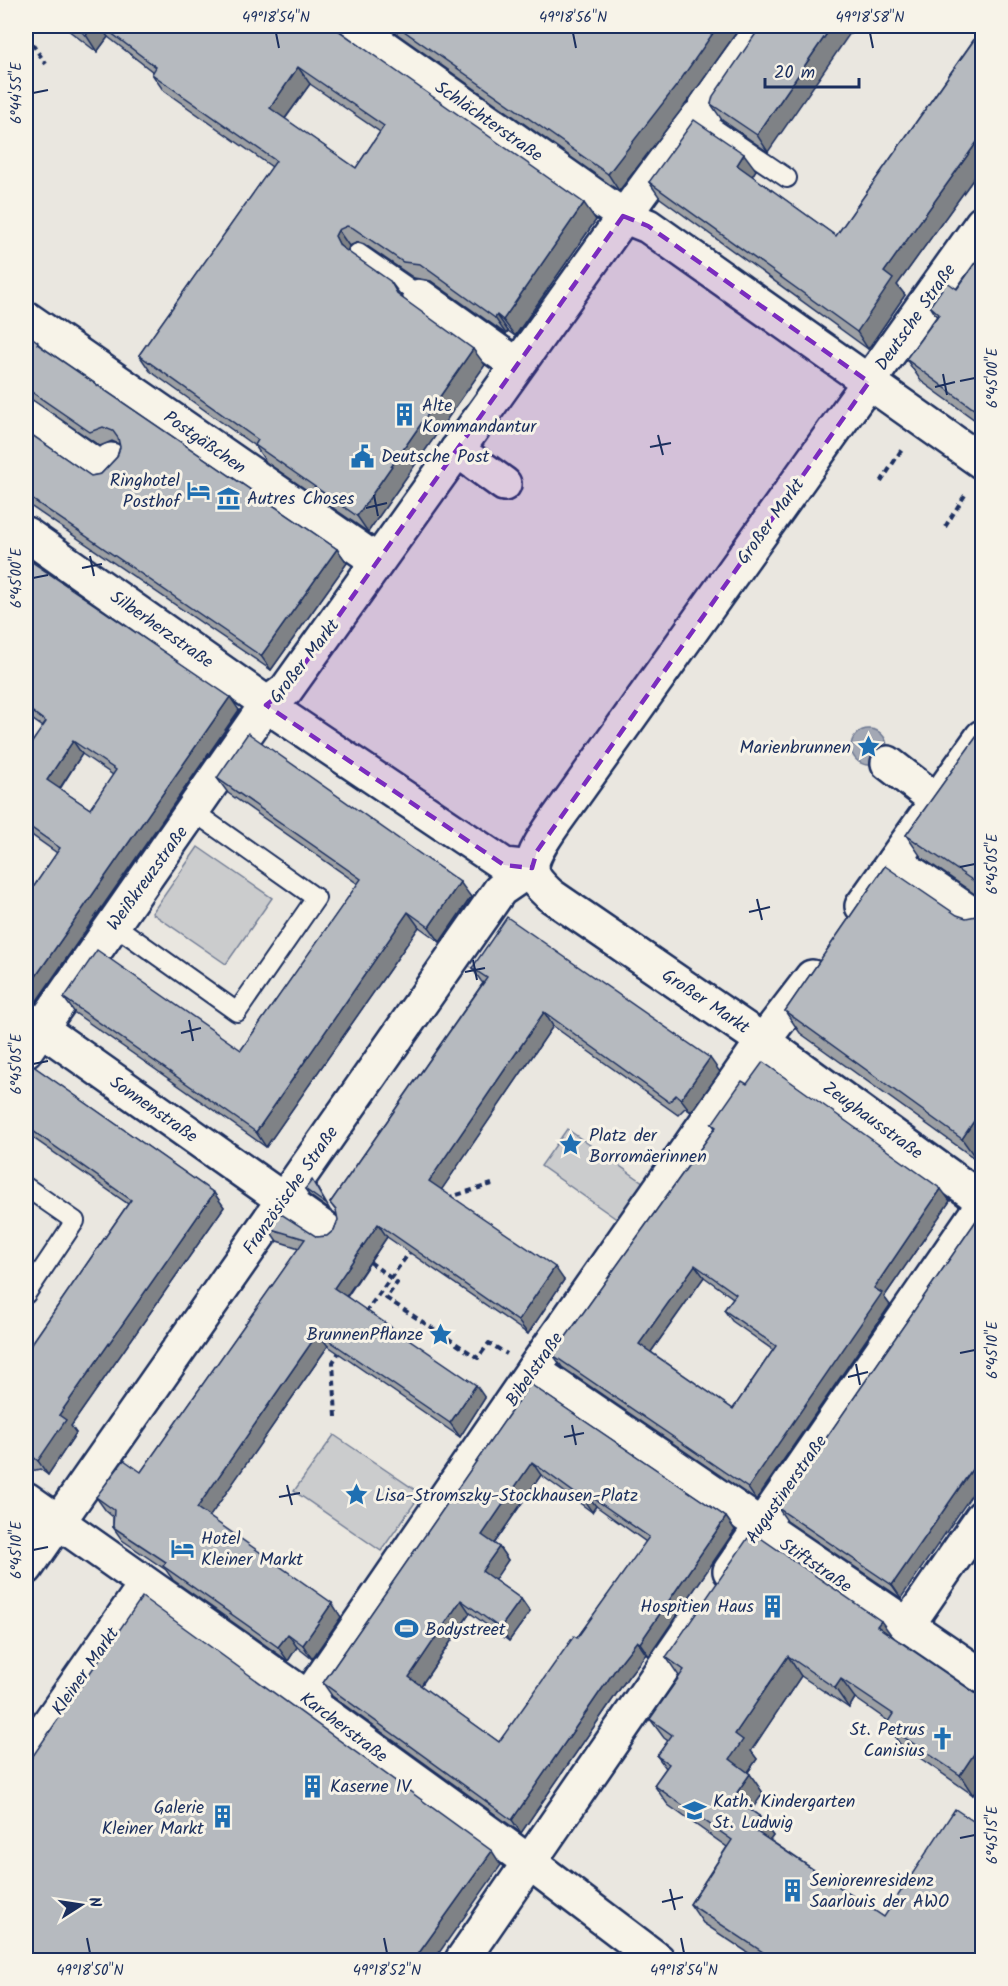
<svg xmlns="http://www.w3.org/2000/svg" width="1008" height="1986" font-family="Kalam,sans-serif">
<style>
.green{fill:#cbcccd;stroke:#737e96;stroke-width:1.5}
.water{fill:#a3a8b4;stroke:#6d7892;stroke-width:1.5}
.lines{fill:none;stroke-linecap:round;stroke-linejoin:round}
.lane-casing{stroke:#1b2f5e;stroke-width:22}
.street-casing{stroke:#1b2f5e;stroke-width:38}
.path{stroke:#1b2f5e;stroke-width:4;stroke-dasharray:6 4.5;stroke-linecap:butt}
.lane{stroke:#f7f3e8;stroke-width:18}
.street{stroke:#f7f3e8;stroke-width:33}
.wall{fill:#9da0a4;stroke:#1b2f5e;stroke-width:1.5;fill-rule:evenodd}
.shaded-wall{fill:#7f8286;stroke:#1b2f5e;stroke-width:1.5}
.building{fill:#b6babf;stroke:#1b2f5e;stroke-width:1.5;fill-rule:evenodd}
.marked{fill:#7b2cbf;fill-opacity:0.2;stroke:#7b2cbf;stroke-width:4.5;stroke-dasharray:12 8;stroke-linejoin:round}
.ticks{fill:none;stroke:#1b2f5e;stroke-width:2}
.labels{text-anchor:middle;stroke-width:6;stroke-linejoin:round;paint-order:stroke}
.street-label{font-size:18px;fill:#1b2f5e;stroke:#f7f3e8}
.poi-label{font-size:18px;fill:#1b2f5e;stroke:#f7f3e8;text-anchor:start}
.neatline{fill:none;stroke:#1b2f5e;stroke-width:2}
.ticks-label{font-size:15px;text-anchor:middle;fill:#1b2f5e}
</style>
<rect width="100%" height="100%" fill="#eae7e0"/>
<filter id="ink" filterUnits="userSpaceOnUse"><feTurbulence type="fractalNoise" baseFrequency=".0167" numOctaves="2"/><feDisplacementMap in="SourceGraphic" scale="12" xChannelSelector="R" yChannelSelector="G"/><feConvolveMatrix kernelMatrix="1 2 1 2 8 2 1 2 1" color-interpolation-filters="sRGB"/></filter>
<g filter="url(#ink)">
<g class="green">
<polygon points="198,847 272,898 226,964 152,913"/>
<polygon points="567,1129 644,1183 618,1220 541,1166"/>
<polygon points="334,1435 421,1494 381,1551 294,1491"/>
</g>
<circle class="water" cx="869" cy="747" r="18"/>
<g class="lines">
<defs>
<g id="lane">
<polyline points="705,113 712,127 787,178"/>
<polyline points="358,253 420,296"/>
<polyline points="113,924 237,1012 316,898 194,812"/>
<polyline points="26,1187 75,1221 26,1294"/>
</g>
<g id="street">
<polyline points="354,26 623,216 648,226 982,462"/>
<path d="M982,223l-412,578c-10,15 -42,54 -38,71 3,10 11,16 18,23l213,146 219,159"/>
<polyline points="420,296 517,365"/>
<polyline points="26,318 377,561"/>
<polyline points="26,416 103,471 111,460"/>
<polyline points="457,450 504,484"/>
<polyline points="26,534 262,700 266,705 497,860 504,865 532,868"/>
<polyline points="266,705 286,690 640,194 696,118 705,113 706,105 763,26"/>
<polyline points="888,763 937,801"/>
<polyline points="894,861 982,921"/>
<polyline points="862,906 982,737"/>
<polyline points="26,1018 329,1232"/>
<polyline points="26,1050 266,705"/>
<polyline points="533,1370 982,1676"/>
<polyline points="26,1499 308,1698 314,1706 529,1862 658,1960"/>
<polyline points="26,1568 500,890 532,868"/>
<polyline points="730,1571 982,1205"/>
<polyline points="907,1626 982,1517"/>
<polyline points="308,1698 533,1370 763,1041 812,977"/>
<polyline points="26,1756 145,1585"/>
<polyline points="462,1960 694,1623"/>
</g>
</defs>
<use href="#lane" class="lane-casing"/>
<use href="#street" class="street-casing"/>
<g class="path">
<polyline points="26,35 46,64"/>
<polyline points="881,482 902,449"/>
<polyline points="945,527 965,495"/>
<polyline points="447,1198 492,1184"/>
<polyline points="370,1262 397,1283 386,1298 478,1358 489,1343 507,1354"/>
<polyline points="365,1313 412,1249"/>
<polyline points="336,1417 333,1362 341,1349"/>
</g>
<use href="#lane" class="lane"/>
<use href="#street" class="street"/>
</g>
<g class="wall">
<path d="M65,26h270l1,2 260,192 -81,116 -7,-5 -2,3 -75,-53 -17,-3 -50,-34 -6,-2 -9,4 -2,5 55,47 83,67 -117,167 -102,-70 -10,-15 -106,-76 -11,-16 133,-188 -109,-77 -11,-16 1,-2 -45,-35 -11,15 -29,-22zM310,84l70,48 -24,36 -71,-49z"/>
<polygon points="386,26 741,26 688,101 619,191"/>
<polygon points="761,26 768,152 722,120 711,104"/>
<polygon points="974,26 982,26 982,167 897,285 905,295 868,349 660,198 649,182 756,170 752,176 836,236 980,31"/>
<polygon points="982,254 982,425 921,381 906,359 937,317 930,306 957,289"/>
<polygon points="26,333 42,347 337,549 347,563 271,670 26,503 26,431 91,476 101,474 117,457 120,447 119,444 112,441 100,446 28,397 26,398"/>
<path d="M26,558l213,152 -203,292 -10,-2v-102l31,-45 -31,-22v-80l17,-24 -17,-12zM82,754l31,21 -23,34 -30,-20z"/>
<polygon points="982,729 982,899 921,857 906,835"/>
<polygon points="217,778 471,897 440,942 419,927 266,1147 75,1013 64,998 241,1050 358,884 228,793"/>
<polygon points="885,866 977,1160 800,1033 785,1011"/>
<polygon points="472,968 720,1072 691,1112 685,1108 678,1115 553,1026 441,1190 564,1280 528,1334 387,1237 347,1297 485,1398 460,1437 328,1346 209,1517 341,1617 312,1659 297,1647 288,1661 173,1580 166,1570 122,1540 113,1527 113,1517 106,1511 96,1497 141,1472 299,1248 277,1241 268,1228 317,1237 327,1236 334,1230 338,1220 337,1212 330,1203 483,983 481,981"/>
<polygon points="26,1061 214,1193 224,1207 71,1426 76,1433 48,1475 40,1469 27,1472 26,1471 26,1352 128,1204 26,1133"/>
<path d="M712,1124l238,77 -66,96 6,8 -134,195 -194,-133 -9,-12 162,-227zM704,1277l29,21 -9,12 8,11 41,29 -40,59 -82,-57z"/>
<polygon points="316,1186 330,1210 309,1195 305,1189"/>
<polygon points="978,1218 901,1598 787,1521 778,1508"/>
<path d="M530,1384l196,133 9,13 -86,126 -3,-2 -18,23 -107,156 -189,-137 -9,-13zM541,1475l51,37 4,-6 50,36 -69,96 -78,104 -78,-56 49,-73 39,28 21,-29 -9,-13 -27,-19 14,-20 -9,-13 -5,-3z"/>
<polygon points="891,1636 982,1698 982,1781 973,1795 900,1744 886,1725 888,1721 855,1698 849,1708 801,1676 751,1751 757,1759 748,1772 763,1793 751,1810 759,1816 773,1836 770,1840 884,1917 982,1960 759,1960 703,1923 690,1904 727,1847 668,1805 654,1785 666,1768 657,1756 668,1741 664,1738 650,1719 679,1676 666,1657"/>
</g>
<g class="shaded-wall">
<polygon points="93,26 100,26 108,37 97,52 86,35"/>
<polygon points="718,26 741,26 688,101 619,191 608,174"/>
<polygon points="832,26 855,26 768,152 757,135"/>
<polygon points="298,67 310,84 281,124 270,108"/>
<polygon points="982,135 982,167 897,285 905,295 868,349 857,332 884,272"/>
<polygon points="744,154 756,170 749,181 737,165"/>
<polygon points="584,203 596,220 515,336 503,320"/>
<polygon points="338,230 349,246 347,253 340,246 335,236"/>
<polygon points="390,281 402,297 409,311 398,295"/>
<polygon points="497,315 508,331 506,334 495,318"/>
<polygon points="473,349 485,365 368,532 357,516"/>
<polygon points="337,549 347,563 271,670 261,656"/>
<polygon points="230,697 239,710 36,1002 27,989"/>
<polygon points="73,741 82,754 56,794 47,780"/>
<polygon points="460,882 471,897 440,942 429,927"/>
<polygon points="408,912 419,927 266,1147 256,1132"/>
<polygon points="544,1012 553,1026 438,1195 429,1181"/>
<polygon points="710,1058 720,1072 691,1112 681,1099"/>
<polygon points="982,1109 982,1152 977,1160 962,1139"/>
<polygon points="941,1189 950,1201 884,1297 890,1305 756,1500 748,1488 874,1288"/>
<polygon points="214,1193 224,1207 71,1426 76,1433 48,1475 38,1461 59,1415"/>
<polygon points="378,1224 387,1237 343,1301 334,1288"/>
<polygon points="695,1265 704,1277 648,1356 639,1344"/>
<polygon points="555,1267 564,1280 528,1334 518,1321"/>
<polygon points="318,1333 328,1346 206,1522 197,1508"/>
<polygon points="476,1385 485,1398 460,1437 450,1423"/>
<polygon points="982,1455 982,1480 901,1598 892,1585"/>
<polygon points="532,1462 541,1475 491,1548 482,1535"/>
<polygon points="586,1493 596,1506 592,1512 583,1499"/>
<polygon points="726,1517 735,1530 649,1656 640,1643"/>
<polygon points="499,1547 508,1560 492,1584 482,1571"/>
<polygon points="521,1599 530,1612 509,1641 500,1628"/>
<polygon points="461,1600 470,1613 418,1690 409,1677"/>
<polygon points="332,1603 341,1617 312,1659 303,1645"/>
<polygon points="881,1621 895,1640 877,1626"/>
<polygon points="288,1634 297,1647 288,1661 278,1647"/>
<polygon points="637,1641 646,1654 628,1677 521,1833 512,1820 619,1664"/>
<polygon points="788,1656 801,1676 751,1751 757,1759 743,1779 730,1759 735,1734"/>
<polygon points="841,1679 855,1698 849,1708 835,1688"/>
<polygon points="982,1742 982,1781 973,1795 960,1775"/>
<polygon points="750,1774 763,1793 747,1817 733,1798"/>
<polygon points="759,1816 773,1836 765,1847 751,1828"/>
<polygon points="492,1851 501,1865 434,1960 414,1960"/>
</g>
<g class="building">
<polygon points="73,26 93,26 86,35"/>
<path d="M102,26h230l252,177 -81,117 -6,-5 -2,3 -75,-54 -17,-2 -50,-34 -6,-2 -9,4 -3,6 5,10 50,35 8,14 75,54 -116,167 -102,-71 3,-5 -119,-85 137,-194 -124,-87 4,-7zM298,67l86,59 -28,42 -86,-60z"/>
<polygon points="397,26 718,26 677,85 608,174"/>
<polygon points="761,26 832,26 757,135 711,104 713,96"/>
<polygon points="977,26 982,26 982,135 884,272 893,279 857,332 649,182 694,120 744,154 737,165 836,236 981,30"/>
<polygon points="982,254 982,415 906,359 939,314 930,306 947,282 957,289"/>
<polygon points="26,333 38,342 37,344 337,549 261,656 26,495 26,431 91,476 101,474 117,457 120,447 118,438 113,431 103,427 90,432 26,388"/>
<path d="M26,558l204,139 -203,292 -1,-1v-90l34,-50 -34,-24v-73l20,-29 -20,-15zM73,741l43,29 -26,39 -43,-29z"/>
<polygon points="982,729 982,890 978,884 906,835"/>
<polygon points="248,733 460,882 429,927 408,912 256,1132 64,998 97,950 241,1050 361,879 217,778"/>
<polygon points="885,866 957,915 966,918 976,916 982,909 982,1109 962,1139 785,1011"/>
<polygon points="507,917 710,1058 681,1099 676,1095 669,1102 544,1012 429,1181 555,1267 518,1321 378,1224 334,1288 476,1385 450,1423 318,1333 197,1508 332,1603 303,1645 288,1634 278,1647 163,1566 166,1562 113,1527 114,1510 96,1497 124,1460 141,1472 305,1239 268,1228 278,1212 317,1237 327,1236 334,1230 338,1220 336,1210 330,1203 487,978 472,968"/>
<polygon points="26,1061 214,1193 59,1415 66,1420 38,1461 31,1455 26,1456 26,1352 131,1200 26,1126"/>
<path d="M763,1062l178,127 -67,99 8,5 -134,195 -195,-133 163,-228 -4,-3 30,-43 5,3zM695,1265l41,29 -12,16 52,36 -43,63 -94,-65z"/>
<polygon points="312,1180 326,1204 305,1189"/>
<polygon points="978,1218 982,1221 982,1455 892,1585 778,1508"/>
<path d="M530,1384l196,133 -86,126 -3,-2 -18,23 -107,156 -189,-137zM532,1462l51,37 3,-6 63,44 -72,101 -3,-2 -75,106 -90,-65 52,-77 39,28 21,-29 -39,-28 17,-24 -17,-12z"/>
<polygon points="752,1532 881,1621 877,1626 982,1698 982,1742 960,1775 886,1725 893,1714 841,1679 835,1688 788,1656 735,1734 743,1740 730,1759 750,1774 733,1798 759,1816 751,1828 884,1917 955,1809 982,1827 982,1960 775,1960 690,1904 732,1840 654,1785 669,1764 657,1756 672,1735 650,1719 684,1670 666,1657"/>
<polygon points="142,1597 492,1851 414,1960 26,1960 26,1766"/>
</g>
</g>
<path class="marked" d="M623,216l25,10 221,156 -332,469 -5,17 -28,-3 -238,-160 20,-15z"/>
<path class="ticks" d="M276,33l3,15M573,33l3,15M870,33l3,15M33,93l15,-3M943,374l4,21M960,381l15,-3M935,387l20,-5M658,435l5,20M650,447l21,-4M374,495l4,21M366,508l21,-5M90,556l4,20M82,568l20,-4M33,578l15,-3M960,867l15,-3M757,899l5,21M749,912l21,-5M473,960l4,20M465,972l20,-4M189,1020l4,21M181,1033l20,-5M33,1064l15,-3M960,1353l15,-3M856,1364l4,21M848,1377l20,-5M572,1425l4,20M564,1437l20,-4M287,1485l5,20M279,1497l21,-4M33,1550l15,-3M960,1838l15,-3M670,1889l5,21M662,1902l21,-5M87,1938l3,15M384,1938l3,15M681,1938l3,15"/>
<defs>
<symbol id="building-bare" viewBox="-9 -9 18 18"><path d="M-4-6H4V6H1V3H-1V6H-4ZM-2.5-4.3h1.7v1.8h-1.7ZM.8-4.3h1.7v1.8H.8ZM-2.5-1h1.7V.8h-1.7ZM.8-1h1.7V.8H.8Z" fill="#1f6fb2" stroke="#f7f3e8" stroke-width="2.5" paint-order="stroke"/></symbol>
<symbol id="civic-bare" viewBox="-9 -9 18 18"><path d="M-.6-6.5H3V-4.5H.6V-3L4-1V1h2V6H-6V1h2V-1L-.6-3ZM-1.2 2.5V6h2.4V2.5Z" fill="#1f6fb2" stroke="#f7f3e8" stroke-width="2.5" paint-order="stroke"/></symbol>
<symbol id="hotel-bare" viewBox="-9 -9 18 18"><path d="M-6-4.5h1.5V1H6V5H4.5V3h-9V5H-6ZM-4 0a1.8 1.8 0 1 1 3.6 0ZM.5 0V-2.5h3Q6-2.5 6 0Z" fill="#1f6fb2" stroke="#f7f3e8" stroke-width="2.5" paint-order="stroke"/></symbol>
<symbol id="museum-bare" viewBox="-9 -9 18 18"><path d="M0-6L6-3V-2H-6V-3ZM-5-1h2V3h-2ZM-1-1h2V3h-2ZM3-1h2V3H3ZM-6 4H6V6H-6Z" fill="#1f6fb2" stroke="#f7f3e8" stroke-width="2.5" paint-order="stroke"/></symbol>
<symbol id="sight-bare" viewBox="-9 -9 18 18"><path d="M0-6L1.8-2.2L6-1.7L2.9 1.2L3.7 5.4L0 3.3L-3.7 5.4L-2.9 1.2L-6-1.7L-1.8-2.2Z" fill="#1f6fb2" stroke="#f7f3e8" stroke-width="2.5" paint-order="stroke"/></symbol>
<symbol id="stadium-bare" viewBox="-9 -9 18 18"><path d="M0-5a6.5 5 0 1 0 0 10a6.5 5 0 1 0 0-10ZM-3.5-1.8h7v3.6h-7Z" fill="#1f6fb2" stroke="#f7f3e8" stroke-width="2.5" paint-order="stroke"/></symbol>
<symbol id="church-bare" viewBox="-9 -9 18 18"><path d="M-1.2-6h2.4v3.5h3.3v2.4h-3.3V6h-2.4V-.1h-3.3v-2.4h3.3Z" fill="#1f6fb2" stroke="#f7f3e8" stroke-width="2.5" paint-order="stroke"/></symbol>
<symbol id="school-bare" viewBox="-9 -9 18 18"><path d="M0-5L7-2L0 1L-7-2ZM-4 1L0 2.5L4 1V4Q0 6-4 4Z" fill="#1f6fb2" stroke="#f7f3e8" stroke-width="2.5" paint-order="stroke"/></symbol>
</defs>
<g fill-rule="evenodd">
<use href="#building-bare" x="388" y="398" width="33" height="33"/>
<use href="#civic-bare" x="346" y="440" width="33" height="33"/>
<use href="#hotel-bare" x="182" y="474" width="33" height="33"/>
<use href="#museum-bare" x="212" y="482" width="33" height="33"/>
<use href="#sight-bare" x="852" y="730" width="33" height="33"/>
<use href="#sight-bare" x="554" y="1128" width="33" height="33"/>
<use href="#sight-bare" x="424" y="1318" width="33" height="33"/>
<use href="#sight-bare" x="340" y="1478" width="33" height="33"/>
<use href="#hotel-bare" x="166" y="1532" width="33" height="33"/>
<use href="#building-bare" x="756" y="1590" width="33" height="33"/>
<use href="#stadium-bare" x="390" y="1612" width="33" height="33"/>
<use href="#church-bare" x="926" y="1722" width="33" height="33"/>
<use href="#building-bare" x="296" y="1770" width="33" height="33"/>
<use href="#school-bare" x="678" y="1794" width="33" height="33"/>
<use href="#building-bare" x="206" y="1800" width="33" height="33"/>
<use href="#building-bare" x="776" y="1874" width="33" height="33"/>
</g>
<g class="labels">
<g class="street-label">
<text transform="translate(489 121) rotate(35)" y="6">Schlächterstraße</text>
<text transform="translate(915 317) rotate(-55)" y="6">Deutsche Straße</text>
<text transform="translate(205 442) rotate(35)" y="6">Postgäßchen</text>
<text transform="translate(770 521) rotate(-54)" y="6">Großer Markt</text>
<text transform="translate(162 629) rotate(35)" y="6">Silberherzstraße</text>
<text transform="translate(304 661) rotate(-52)" y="6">Großer Markt</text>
<text transform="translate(147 878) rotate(-54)" y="6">Weißkreuzstraße</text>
<text transform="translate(706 1001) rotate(34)" y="6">Großer Markt</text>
<text transform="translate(154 1109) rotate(35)" y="6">Sonnenstraße</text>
<text transform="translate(873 1120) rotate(36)" y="6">Zeughausstraße</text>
<text transform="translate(290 1190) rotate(-55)" y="6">Französische Straße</text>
<text transform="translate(534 1369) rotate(-55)" y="6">Bibelstraße</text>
<text transform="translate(786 1489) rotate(-55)" y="6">Augustinerstraße</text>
<text transform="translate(816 1565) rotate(34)" y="6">Stiftstraße</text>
<text transform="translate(85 1671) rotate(-55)" y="6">Kleiner Markt</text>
<text transform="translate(344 1727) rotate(37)" y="6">Karcherstraße</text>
</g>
<g class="poi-label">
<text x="422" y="411">Alte<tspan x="422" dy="21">Kommandantur</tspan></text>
<text x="381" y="462">Deutsche Post</text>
<text x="180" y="486" text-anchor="end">Ringhotel<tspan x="180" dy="21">Posthof</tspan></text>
<text x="247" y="504">Autres Choses</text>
<text x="851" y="753" text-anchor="end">Marienbrunnen</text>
<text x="589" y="1141">Platz der<tspan x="589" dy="21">Borromäerinnen</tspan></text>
<text x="423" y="1340" text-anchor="end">BrunnenPflanze</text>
<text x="375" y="1501">Lisa-Stromszky-Stockhausen-Platz</text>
<text x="201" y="1544">Hotel<tspan x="201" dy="21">Kleiner Markt</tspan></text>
<text x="754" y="1612" text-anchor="end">Hospitien Haus</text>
<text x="425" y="1635">Bodystreet</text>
<text x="925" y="1735" text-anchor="end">St. Petrus<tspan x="925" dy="21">Canisius</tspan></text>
<text x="330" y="1792">Kaserne IV</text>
<text x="713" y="1807">Kath. Kindergarten<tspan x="713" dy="21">St. Ludwig</tspan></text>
<text x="204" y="1813" text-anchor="end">Galerie<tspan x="204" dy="21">Kleiner Markt</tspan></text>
<text x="810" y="1886">Seniorenresidenz<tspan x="810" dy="21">Saarlouis der AWO</tspan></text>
</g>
</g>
<rect width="1008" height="1986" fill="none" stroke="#f7f3e8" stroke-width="66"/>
<g transform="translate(81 1905) rotate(78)" stroke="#f7f3e8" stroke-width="4.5" paint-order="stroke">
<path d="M0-4.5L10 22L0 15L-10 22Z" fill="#1b2f5e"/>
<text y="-9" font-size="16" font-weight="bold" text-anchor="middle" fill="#1b2f5e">N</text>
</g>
<path d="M765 78v9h94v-9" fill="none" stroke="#1b2f5e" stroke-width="3"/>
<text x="774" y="78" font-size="18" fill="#1b2f5e" stroke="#f7f3e8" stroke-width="4.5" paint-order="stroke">20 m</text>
<rect x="33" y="33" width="942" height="1920" class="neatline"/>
<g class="ticks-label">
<text x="276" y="22">49°18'54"N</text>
<text x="573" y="22">49°18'56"N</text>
<text x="870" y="22">49°18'58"N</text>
<text transform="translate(16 93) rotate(-90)" y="5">6°44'55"E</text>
<text transform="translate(992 378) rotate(-90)" y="5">6°45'00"E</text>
<text transform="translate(16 578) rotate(-90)" y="5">6°45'00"E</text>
<text transform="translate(992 864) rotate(-90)" y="5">6°45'05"E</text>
<text transform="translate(16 1064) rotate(-90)" y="5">6°45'05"E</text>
<text transform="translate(992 1350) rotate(-90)" y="5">6°45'10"E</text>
<text transform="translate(16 1550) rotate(-90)" y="5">6°45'10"E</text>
<text transform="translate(992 1835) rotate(-90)" y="5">6°45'15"E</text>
<text x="90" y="1975">49°18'50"N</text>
<text x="387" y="1975">49°18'52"N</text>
<text x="684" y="1975">49°18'54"N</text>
</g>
</svg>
